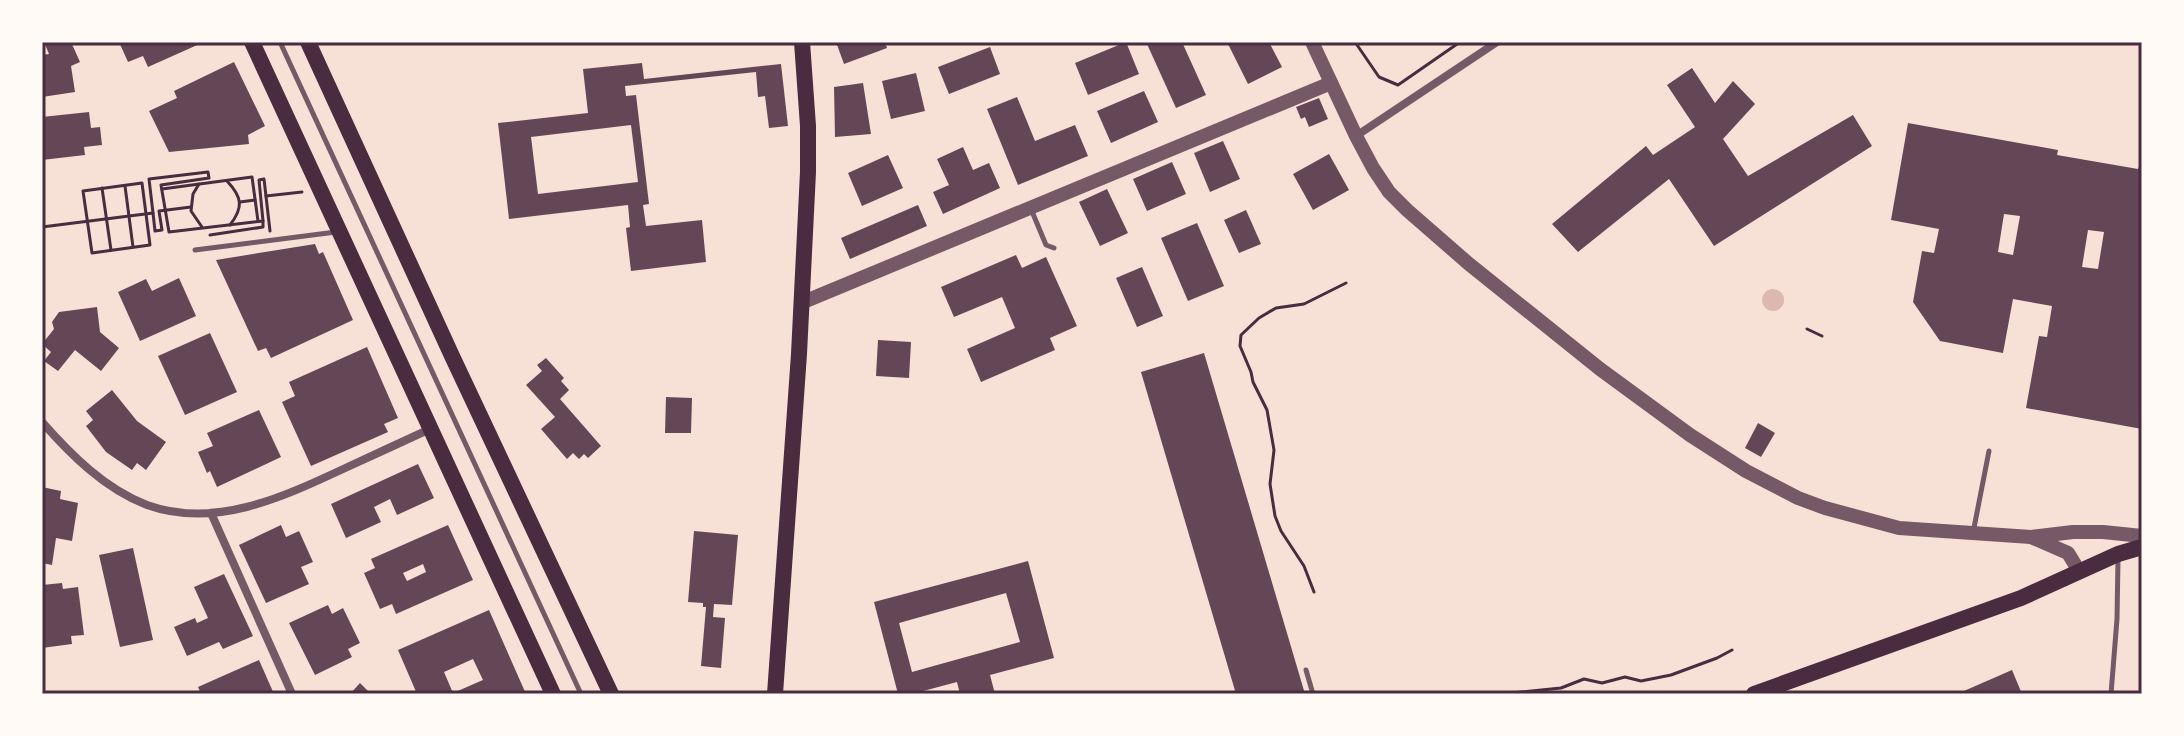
<svg xmlns="http://www.w3.org/2000/svg" width="2184" height="736" font-family="'Libre Baskerville',serif">
<style>
.water{fill:#dcb8b0}
.building{fill:#644757;fill-rule:evenodd}
.lines{fill:none;stroke-linecap:round;stroke-linejoin:round}
.path{stroke:#4a2c40;stroke-width:3}
.service{stroke:#755966;stroke-width:5}
.minor{stroke:#755966;stroke-width:8}
.tertiary{stroke:#755966;stroke-width:14}
.secondary{stroke:#4a2c40;stroke-width:16}
.primary{stroke:#4a2c40;stroke-width:16}
.neatline{fill:none;stroke:#4a2c40;stroke-width:3}
</style>
<rect width="100%" height="100%" fill="#f7e1d7"/>
<circle class="water" cx="1773" cy="300" r="11"/>
<g class="building">
<polygon points="44,42 71,42 80,62 71,66 75,92 42,97 42,55 49,54"/>
<polygon points="119,42 204,42 148,67 143,56 128,62"/>
<polygon points="836,42 885,42 887,48 844,64"/>
<polygon points="1126,42 1139,74 1088,95 1075,63"/>
<polygon points="1151,42 1182,42 1206,95 1176,108 1147,44"/>
<polygon points="1227,42 1269,42 1282,67 1248,84"/>
<polygon points="990,47 1000,74 949,94 938,67"/>
<polygon points="234,62 265,126 248,135 249,144 169,152 149,111 177,98 174,91"/>
<path d="M642,63l2,16 137,-15 7,62 -19,2 -4,-32 -7,1 -2,-25 -131,14 1,10 10,-1 13,109 -6,1 3,21 56,-6 4,42 -75,9 -5,-43 4,-1 -2,-22 -119,14 -11,-96 90,-10 -5,-44zM631,125l7,57 -100,12 -7,-57z"/>
<polygon points="1692,68 1715,103 1733,81 1755,104 1723,139 1748,176 1853,115 1872,146 1714,246 1669,179 1578,252 1552,224 1646,146 1653,155 1695,127 1667,85"/>
<polygon points="916,73 925,111 891,119 882,81"/>
<polygon points="863,83 871,134 835,137 834,87"/>
<polygon points="1144,91 1158,122 1111,143 1097,111"/>
<polygon points="1017,97 1035,141 1075,125 1088,156 1018,185 987,109"/>
<polygon points="1319,98 1328,119 1309,127 1305,117 1301,119 1296,107"/>
<polygon points="89,112 91,128 100,127 102,145 84,147 85,155 42,160 42,117"/>
<path d="M1908,123l150,27 -1,5 81,14 4,-11v271l-116,-21 13,-72 8,1 5,-31 -39,-7 -10,54 -63,-12 -27,-39 9,-51 12,2 5,-24 -48,-9zM2004,214l16,2 -7,39 -15,-3zM2088,230l16,2 -6,37 -16,-2z"/>
<polygon points="1223,141 1240,179 1210,192 1194,153"/>
<polygon points="963,147 973,170 989,163 1000,188 943,214 933,192 949,185 937,159"/>
<polygon points="1329,154 1349,190 1313,210 1293,174"/>
<polygon points="888,155 903,188 862,206 848,173"/>
<polygon points="1172,162 1186,194 1147,211 1133,179"/>
<polygon points="1107,189 1128,233 1100,246 1079,202"/>
<polygon points="918,205 927,226 850,259 841,238"/>
<polygon points="1246,210 1261,244 1239,253 1224,220"/>
<polygon points="1197,223 1224,286 1188,301 1161,238"/>
<polygon points="315,244 319,254 323,252 353,320 271,358 266,348 258,351 216,260"/>
<polygon points="1016,255 1022,268 1046,257 1077,326 1050,338 1055,350 981,382 967,349 1015,328 1002,297 954,317 941,287"/>
<polygon points="1142,267 1163,316 1137,327 1116,278"/>
<polygon points="179,278 196,316 140,341 118,292 146,279 152,291"/>
<polygon points="97,307 100,332 119,348 101,371 75,350 58,371 44,361 51,352 42,344 54,329 52,322 59,312"/>
<polygon points="210,333 237,392 185,415 158,356"/>
<polygon points="878,340 911,342 909,378 876,376"/>
<polygon points="367,347 398,418 384,424 388,432 311,466 282,402 295,396 289,382"/>
<polygon points="1204,353 1305,694 1236,694 1141,372"/>
<polygon points="546,358 564,378 561,381 569,390 560,399 601,446 588,458 584,454 579,459 573,453 567,459 541,429 555,417 526,385 542,371 537,365"/>
<polygon points="112,390 137,421 166,442 146,470 137,463 132,470 106,452 86,426 93,420 86,411"/>
<polygon points="666,397 692,398 691,433 665,433"/>
<polygon points="259,410 281,457 217,487 210,471 207,473 198,452 213,446 207,433"/>
<polygon points="1758,423 1775,433 1761,457 1745,448"/>
<polygon points="418,464 434,498 397,515 390,499 374,507 381,522 346,538 331,504"/>
<polygon points="42,487 61,491 60,499 78,503 72,541 56,538 52,565 42,563"/>
<polygon points="281,525 286,537 299,531 313,562 301,567 309,584 266,603 239,545"/>
<path d="M448,525l25,55 -77,34 -4,-10 -12,5 -16,-36 11,-5 -4,-9zM423,564l3,8 -19,9 -4,-8z"/>
<polygon points="694,531 738,535 732,605 714,604 713,617 725,618 721,668 701,666 706,607 703,607 703,603 688,602"/>
<polygon points="133,548 153,640 120,647 99,555"/>
<path d="M1028,561l26,97 -64,17 5,19h-35l-3,-12 -45,12h-14l-24,-92zM1006,593l14,49 -108,30 -13,-49z"/>
<polygon points="224,574 253,636 223,649 219,642 187,656 174,627 195,618 197,623 208,618 194,587"/>
<polygon points="62,583 63,589 78,587 84,635 71,636 72,644 42,648 42,585"/>
<polygon points="328,605 332,614 343,608 360,643 348,649 352,657 315,675 289,623"/>
<path d="M489,610l37,84h-109l-19,-44zM473,659l10,21 -30,13 -9,-21z"/>
<polygon points="259,660 274,694 201,694 198,687"/>
<polygon points="2012,670 2022,694 1957,694"/>
<polygon points="360,683 371,694 350,694"/>
</g>
<g class="lines">
<g class="path">
<polyline points="1355,42 1379,77 1398,85 1460,42"/>
<path d="M227,181c15,16 17,26 3,44"/>
<polygon points="142,183 150,245 92,253 83,191"/>
<polyline points="199,184 193,194 191,211 202,227"/>
<polyline points="125,186 133,247"/>
<polyline points="102,188 111,250"/>
<polyline points="162,189 252,177 258,221"/>
<polyline points="266,196 302,192"/>
<polyline points="240,202 255,200"/>
<polyline points="153,213 155,231 162,230 159,211 191,207"/>
<polyline points="42,227 153,213 149,179 208,172 209,178 161,185 169,232 263,221 259,180 264,179 270,231"/>
<polyline points="210,235 263,227 263,221"/>
<polyline points="1807,329 1822,336"/>
<polyline points="1314,592 1304,566 1281,531 1275,516 1270,484 1274,450 1267,410 1253,382 1251,372 1240,346 1241,335 1259,318 1276,308 1304,304 1346,283"/>
<polyline points="1501,694 1561,688 1584,679 1602,683 1625,677 1641,681 1671,675 1717,658 1732,650"/>
</g>
<g class="service">
<polyline points="280,42 581,694"/>
<polyline points="1031,209 1046,245 1054,248"/>
<polyline points="195,250 336,232"/>
<polyline points="1973,533 1989,451"/>
<polyline points="1306,670 1313,694"/>
<polyline points="2111,694 2117,619 2118,559"/>
</g>
<g class="minor">
<polyline points="1356,136 1497,42"/>
<path d="M42,422c29,33 63,67 105,83 67,24 134,-7 194,-35 30,-14 59,-27 89,-41"/>
<polyline points="211,513 292,694"/>
</g>
<g class="tertiary">
<polyline points="1312,42 1356,136 1373,168 1389,192 1407,210 1469,264 1600,369 1690,435 1746,471 1798,498 1825,508 1899,528 2031,537 2073,532 2103,532 2142,536"/>
<polyline points="801,303 1331,83"/>
<polyline points="2031,537 2068,553 2079,571"/>
</g>
<g class="secondary">
<polyline points="775,694 799,354 808,172 808,126 802,42"/>
<polyline points="1754,694 2021,598 2118,554 2142,547"/>
</g>
<g class="primary">
<polyline points="252,42 553,694"/>
<polyline points="308,42 452,356 611,694"/>
</g>
</g>
<rect width="2184" height="736" fill="none" stroke="#fffaf5" stroke-width="88"/>
<rect x="44" y="44" width="2096" height="648" class="neatline"/>
</svg>
